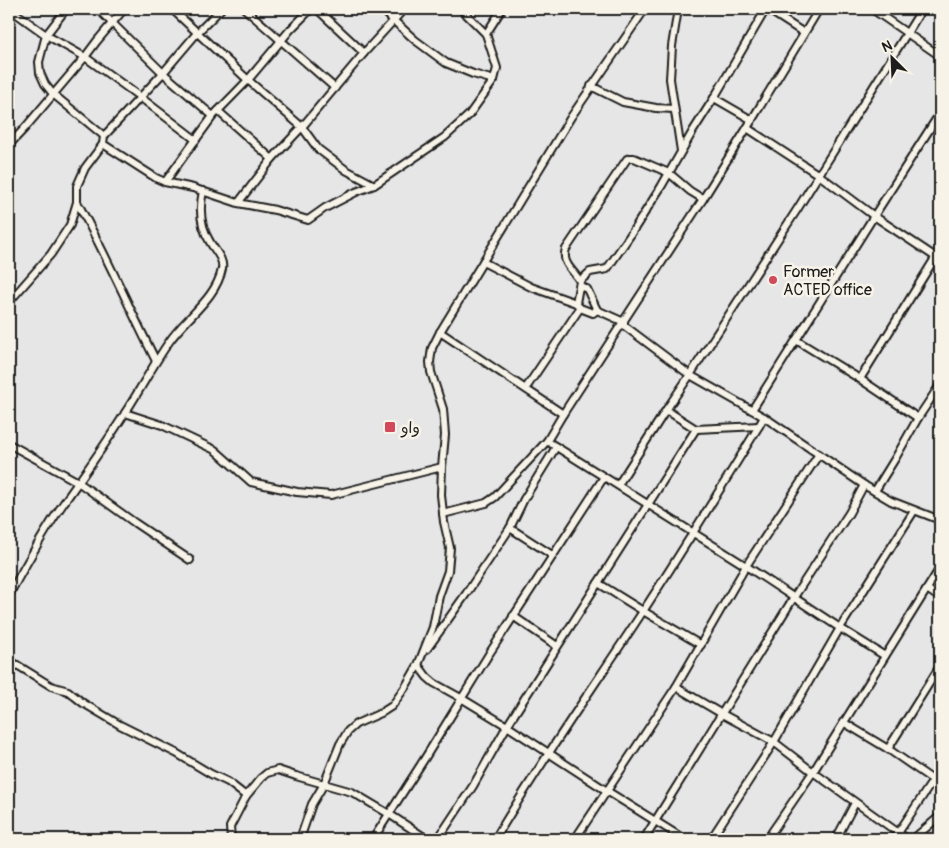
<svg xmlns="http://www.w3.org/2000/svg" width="949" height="848" font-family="Pangolin,'Playpen Sans Arabic',sans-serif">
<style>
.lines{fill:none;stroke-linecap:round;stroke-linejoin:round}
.minor-casing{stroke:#1c1c1c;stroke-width:10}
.minor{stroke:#f7f3e8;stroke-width:6}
.poi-dot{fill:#d1495b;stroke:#f7f3e8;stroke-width:2}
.labels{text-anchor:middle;stroke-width:5;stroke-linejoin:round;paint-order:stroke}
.poi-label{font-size:16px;fill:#1c1c1c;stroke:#f7f3e8;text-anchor:start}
</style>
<rect width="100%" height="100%" fill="#e6e6e7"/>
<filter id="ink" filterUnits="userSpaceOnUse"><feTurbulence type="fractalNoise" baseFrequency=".02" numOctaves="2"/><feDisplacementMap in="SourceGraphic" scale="10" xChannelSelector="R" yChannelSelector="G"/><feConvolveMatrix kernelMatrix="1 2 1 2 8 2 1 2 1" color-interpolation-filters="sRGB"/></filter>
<g filter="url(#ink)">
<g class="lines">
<defs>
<g id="minor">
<polyline points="10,9 46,35 85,57 140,97 196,140"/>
<polyline points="66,9 46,35 39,62 40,73 45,84 53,94 104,136 103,144 156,178 165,182 193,188 238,203 275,210 308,220 325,208 356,192 374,185 445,137 469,115 494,80 497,68 486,34 461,9"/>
<polyline points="98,9 163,73 213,116"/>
<polyline points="172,9 248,80 302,127 318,149 346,170 374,185"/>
<polyline points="245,9 335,88"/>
<polyline points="317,9 364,53"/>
<polyline points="382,9 393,20 415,40 446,63 473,74 494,80"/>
<polyline points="678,9 672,46 670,79 681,151"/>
<polyline points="767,9 804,33"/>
<polyline points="872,9 940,56"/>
<polyline points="486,34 502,9"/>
<polyline points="591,86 623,102 656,108 674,109"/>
<polyline points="714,98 752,120"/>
<polyline points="218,111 272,159"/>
<polyline points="747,128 819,175 874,216 940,260"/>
<polyline points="104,136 163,73 197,33 221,9"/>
<polyline points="9,145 24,129 85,57 97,41 124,9"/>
<polyline points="165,182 213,116 248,80 290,30 311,9"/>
<path d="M77,202c29,52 52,106 79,159"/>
<polyline points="238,203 272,159 302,127 364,53 404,9"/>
<polyline points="483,262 531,287 576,303 580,308 593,313 597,310 624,322"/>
<polyline points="580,281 590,272 607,269 629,237 661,187 693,131 714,98 766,9"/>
<polyline points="580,286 587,289 597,310"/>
<polyline points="9,302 51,254 70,225 77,202 77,186 85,168 103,144"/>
<path d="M576,303l4,-22c-7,-11 -19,-18 -14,-32l61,-90 3,-1h4l35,15 21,18 13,8"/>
<polyline points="622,324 690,375 764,417 864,485 891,501 940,520"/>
<polyline points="440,332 563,414"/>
<polyline points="796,340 860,379 918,418"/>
<polyline points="860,379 940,250"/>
<polyline points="526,388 580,308"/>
<polyline points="752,410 874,216 940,113"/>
<polyline points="125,413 162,425 215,450 251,482 297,492 331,495 442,467"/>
<polyline points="696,429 759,426"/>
<polyline points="547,441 746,566 840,628 885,656"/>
<polyline points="9,444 78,482 135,523 190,560"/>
<polyline points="618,485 666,410 690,375 798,208 922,9"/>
<polyline points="875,491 896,457 918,418 940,385"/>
<polyline points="443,514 486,503 495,497 547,441 563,414 703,199 747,128 819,9"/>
<polyline points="552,555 510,528 524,499 556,447"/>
<polyline points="598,583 643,611 701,645"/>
<polyline points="927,589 940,598"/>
<path d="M9,595c17,-31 34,-62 54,-91 21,-30 43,-60 62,-91 15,-23 28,-48 44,-71 16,-24 47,-43 53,-73 2,-10 -7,-18 -12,-27 -10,-16 -11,-33 -7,-51"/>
<polyline points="513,616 557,646"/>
<polyline points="427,649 466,594 510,528"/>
<polyline points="9,660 51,686 68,691 83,703 120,725 176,753 211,774 228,782 246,796"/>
<polyline points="418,665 427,677 434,683 461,698 507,726 607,791 684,839"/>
<polyline points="676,687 722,714 774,742 813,772 907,839"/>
<polyline points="843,722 888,749 933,780"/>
<polyline points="888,749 940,666"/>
<polyline points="898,833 940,770"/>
<polyline points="231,839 230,827 246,796 261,778 267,773 278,770 296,776 352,792 389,814 427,839"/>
<polyline points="300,839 312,804 324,784 340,744 348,731 356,724 381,713 392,706 406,686 418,665 433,627 439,596 448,571 450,548 444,522 441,495 442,467 445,435 443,409 431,372 430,362 432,348 440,332 571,117 645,9"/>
<polyline points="373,839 425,758 489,654 604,477"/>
<polyline points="438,839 473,786 507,726 696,429 666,410"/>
<path d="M495,839c43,-73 92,-143 139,-214 43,-65 84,-132 125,-199l5,-9"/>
<polyline points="575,839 676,687 746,566 819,454"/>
<polyline points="644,839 794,597 849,513 864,485"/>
<polyline points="711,839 774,742 840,628 914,511"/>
<polyline points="767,839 813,772 940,568"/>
<polyline points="836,839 855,803"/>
<polyline points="913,839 940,816"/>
</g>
</defs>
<use href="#minor" class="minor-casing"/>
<use href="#minor" class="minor"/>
</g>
</g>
<g class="poi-dot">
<circle cx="773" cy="280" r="5"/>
<rect x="384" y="421" width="12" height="12" rx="2.5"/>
</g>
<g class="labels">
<g class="poi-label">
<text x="783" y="277">Former<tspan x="783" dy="18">ACTED office</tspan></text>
<text x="401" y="433">واو</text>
</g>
</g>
<rect width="949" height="848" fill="none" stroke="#f7f3e8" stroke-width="30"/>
<rect x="15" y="15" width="919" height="818" fill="none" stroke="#1c1c1c" stroke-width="2" filter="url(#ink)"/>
<g transform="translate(892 58) rotate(336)" stroke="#f7f3e8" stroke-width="4" paint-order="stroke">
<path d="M0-4L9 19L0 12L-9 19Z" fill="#1c1c1c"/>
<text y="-8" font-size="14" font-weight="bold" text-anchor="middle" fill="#1c1c1c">N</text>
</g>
</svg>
